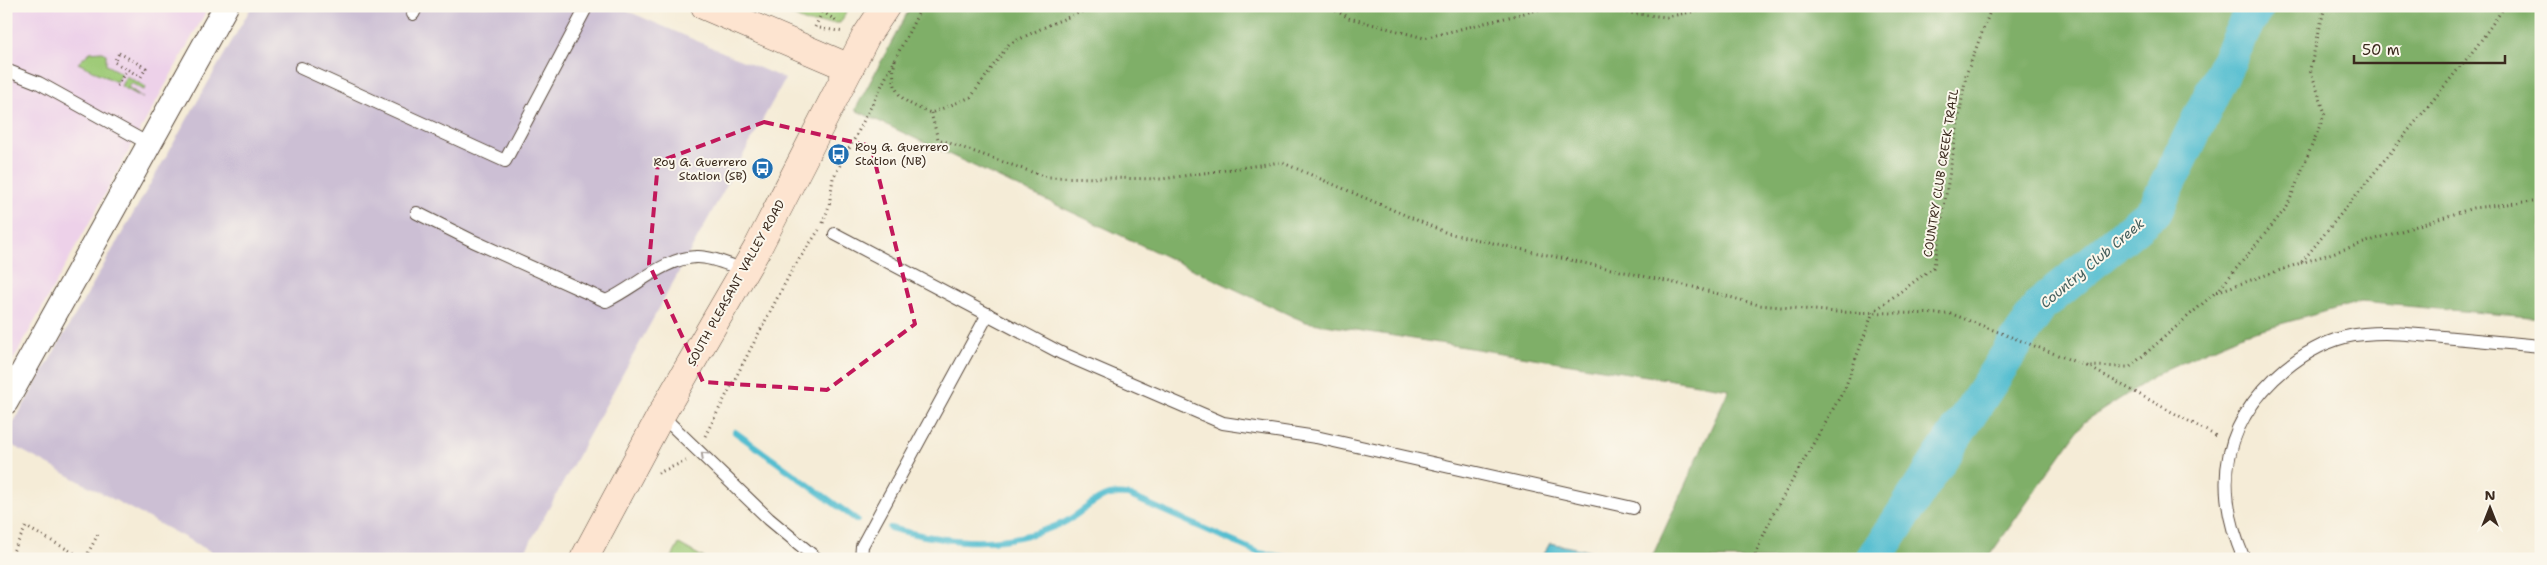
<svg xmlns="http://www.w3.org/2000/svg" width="2547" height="565" font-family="'Shantell Sans',sans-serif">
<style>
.built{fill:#edd1e9}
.industrial{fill:#ccbfd4}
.green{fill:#9fcb78;stroke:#6d7a4b}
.forest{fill:#7faf68;stroke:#5d6c43}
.water{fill:#54bed0;stroke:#487477}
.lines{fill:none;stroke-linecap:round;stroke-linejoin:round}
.stream{stroke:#54bed0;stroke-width:6}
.river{stroke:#54bed0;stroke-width:36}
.service-casing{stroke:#57473a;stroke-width:14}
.minor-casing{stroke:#57473a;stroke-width:26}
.secondary-casing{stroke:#57473a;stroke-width:29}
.path{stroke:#57473a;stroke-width:3;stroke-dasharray:1 4;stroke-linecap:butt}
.service{stroke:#fff;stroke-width:12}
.minor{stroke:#fff;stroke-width:24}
.secondary{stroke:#fde4d0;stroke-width:28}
.oneway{stroke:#a79f9a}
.marked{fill:none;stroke:#c2185b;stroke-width:4;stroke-dasharray:10 6;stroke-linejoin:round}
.labels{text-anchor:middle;stroke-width:4;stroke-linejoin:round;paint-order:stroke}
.poi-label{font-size:12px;fill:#3b2a1e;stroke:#fbf7ec;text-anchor:start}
.street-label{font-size:12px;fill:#3b2a1e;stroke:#fbf7ec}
.water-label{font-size:14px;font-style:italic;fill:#445e5c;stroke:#fbf7ec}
</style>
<rect width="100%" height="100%" fill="#fbf7ec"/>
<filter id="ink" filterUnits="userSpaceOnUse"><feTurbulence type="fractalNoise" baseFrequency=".02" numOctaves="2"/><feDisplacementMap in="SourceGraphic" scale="10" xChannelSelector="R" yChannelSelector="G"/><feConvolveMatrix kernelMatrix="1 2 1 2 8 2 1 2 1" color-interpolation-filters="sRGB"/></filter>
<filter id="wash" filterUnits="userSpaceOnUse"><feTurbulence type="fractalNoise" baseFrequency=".0096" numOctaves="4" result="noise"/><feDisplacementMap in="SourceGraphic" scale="20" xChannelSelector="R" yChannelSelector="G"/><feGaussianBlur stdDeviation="1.12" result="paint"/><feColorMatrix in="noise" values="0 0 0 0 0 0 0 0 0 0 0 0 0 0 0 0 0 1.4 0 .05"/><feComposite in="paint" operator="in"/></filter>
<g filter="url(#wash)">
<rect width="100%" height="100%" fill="#f5ecd7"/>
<polygon class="built" points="6,6 209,6 6,373"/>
<polygon class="industrial" points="252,6 616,6 785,79 521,559 225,559 6,442 6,436"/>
<g class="green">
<polygon points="770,6 850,6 840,23 809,23"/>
<polygon points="101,51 106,54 106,65 121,73 116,82 78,63 90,52"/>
<polygon points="126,76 146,87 144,90 131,83 128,87 143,98 121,86"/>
<polygon points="679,544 706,559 671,559"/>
</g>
<polygon class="forest" points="911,6 2541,6 2541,318 2360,302 2244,334 2166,369 2084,422 1987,559 1651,559 1729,389 1306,322 1294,317 855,110"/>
<polygon class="water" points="1550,543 1594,552 1594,559 1541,559"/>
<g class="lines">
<g class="stream">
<polyline points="735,432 857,520"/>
<path d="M890,528c60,16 115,21 173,-5 15,-7 30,-24 46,-28 6,-1 13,0 19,0l131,58 36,6"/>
</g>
<polyline class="river" points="1874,559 2040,306 2155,210 2248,20 2257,6"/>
</g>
</g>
<g filter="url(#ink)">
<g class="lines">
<defs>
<g id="service">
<polyline points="413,14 417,6"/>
<polyline points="301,68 505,161 587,6"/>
<polyline points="6,70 39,83 149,144"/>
<path d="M417,213l56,28 133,60c30,-14 58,-43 90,-44 15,-1 35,9 49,13"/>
<polyline points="835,234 1061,353 1223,423 1316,437 1633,508"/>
<polyline points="661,415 769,519 817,559"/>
<polyline points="861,559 862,546 988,314"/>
<path d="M2244,559c-29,-67 -24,-128 30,-180 20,-19 44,-35 71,-42 32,-7 66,-3 98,0 32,3 65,6 98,9"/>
</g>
<polyline id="minor" points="6,402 226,6"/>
<g id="secondary">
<polyline points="705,6 850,68"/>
<polyline points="584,559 661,415 757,249 866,36 886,6"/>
</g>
</defs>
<use href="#service" class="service-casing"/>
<use href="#minor" class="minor-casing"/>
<use href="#secondary" class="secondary-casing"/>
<g class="path">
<polyline points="814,6 838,22"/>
<polyline points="1327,6 1349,18 1424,38 1553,6"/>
<polyline points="1562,6 1667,17 1719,6"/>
<polyline points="815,27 825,6"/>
<polyline points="820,28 844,32"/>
<polygon points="119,53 146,68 141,77 114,62"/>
<path d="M895,60c-6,34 7,42 36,53l40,-16 38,-53 42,-20 45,-18"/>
<polyline points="117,86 127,69"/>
<polyline points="931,113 938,139 1046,177 1162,179 1281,162 1447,233 1693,287 1759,305 1837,312 1952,314 2086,366 2130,367 2216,292 2301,263 2477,46 2505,6"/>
<polyline points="823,223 829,206 833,178 856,136 922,6"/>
<polyline points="2301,263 2473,208 2541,200"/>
<polyline points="2217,292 2287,207 2325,113 2310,69 2325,6"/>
<polyline points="2087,366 2218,437"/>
<polyline points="705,436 793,268 819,230"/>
<polyline points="658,473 686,461"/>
<polyline points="9,559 26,527 85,559 98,534"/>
<polyline points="1753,559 1772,516 1845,388 1873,312 1934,267 1966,75 1992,6"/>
</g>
<use href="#service" class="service"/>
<use href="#minor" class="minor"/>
<use href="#secondary" class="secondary"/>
</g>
<defs><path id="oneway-chevron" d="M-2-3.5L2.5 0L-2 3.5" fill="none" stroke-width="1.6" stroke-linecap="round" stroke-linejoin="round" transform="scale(1.25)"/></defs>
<use class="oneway" href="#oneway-chevron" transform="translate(704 455) rotate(-136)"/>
</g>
<path class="marked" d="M764,122l107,24 44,178 -88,66 -124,-8 -54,-118 9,-102z"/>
<defs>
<symbol id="bus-disc" viewBox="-11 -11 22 22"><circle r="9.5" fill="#1f6fb2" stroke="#fbf7ec"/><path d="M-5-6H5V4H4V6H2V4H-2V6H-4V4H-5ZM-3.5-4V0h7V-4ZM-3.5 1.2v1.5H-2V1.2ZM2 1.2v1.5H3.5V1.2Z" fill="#fff"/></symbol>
</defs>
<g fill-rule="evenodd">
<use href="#bus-disc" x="826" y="142" width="25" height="25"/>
<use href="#bus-disc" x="750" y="156" width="25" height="25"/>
</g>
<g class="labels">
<g class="poi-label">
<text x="855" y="151">Roy G. Guerrero<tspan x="855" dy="14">Station (NB)</tspan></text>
<text x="747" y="166" text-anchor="end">Roy G. Guerrero<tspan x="747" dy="14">Station (SB)</tspan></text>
</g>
<g class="street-label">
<text transform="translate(1941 173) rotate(-81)" y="4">COUNTRY CLUB CREEK TRAIL</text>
<text transform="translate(736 283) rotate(-61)" y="4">SOUTH PLEASANT VALLEY ROAD</text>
</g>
<g class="water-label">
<text transform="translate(2092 263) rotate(-40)" y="5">Country Club Creek</text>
</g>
</g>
<rect width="2547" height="565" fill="none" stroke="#fbf7ec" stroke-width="25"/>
<g transform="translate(2490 508)" stroke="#fbf7ec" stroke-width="4" paint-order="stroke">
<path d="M0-4L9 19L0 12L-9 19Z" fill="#3b2a1e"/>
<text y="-8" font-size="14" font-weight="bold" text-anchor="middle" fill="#3b2a1e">N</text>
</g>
<path d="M2354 55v8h151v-8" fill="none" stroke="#3b2a1e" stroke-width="2.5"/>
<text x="2362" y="55" font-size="15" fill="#3b2a1e" stroke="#fbf7ec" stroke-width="4" paint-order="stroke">50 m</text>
</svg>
